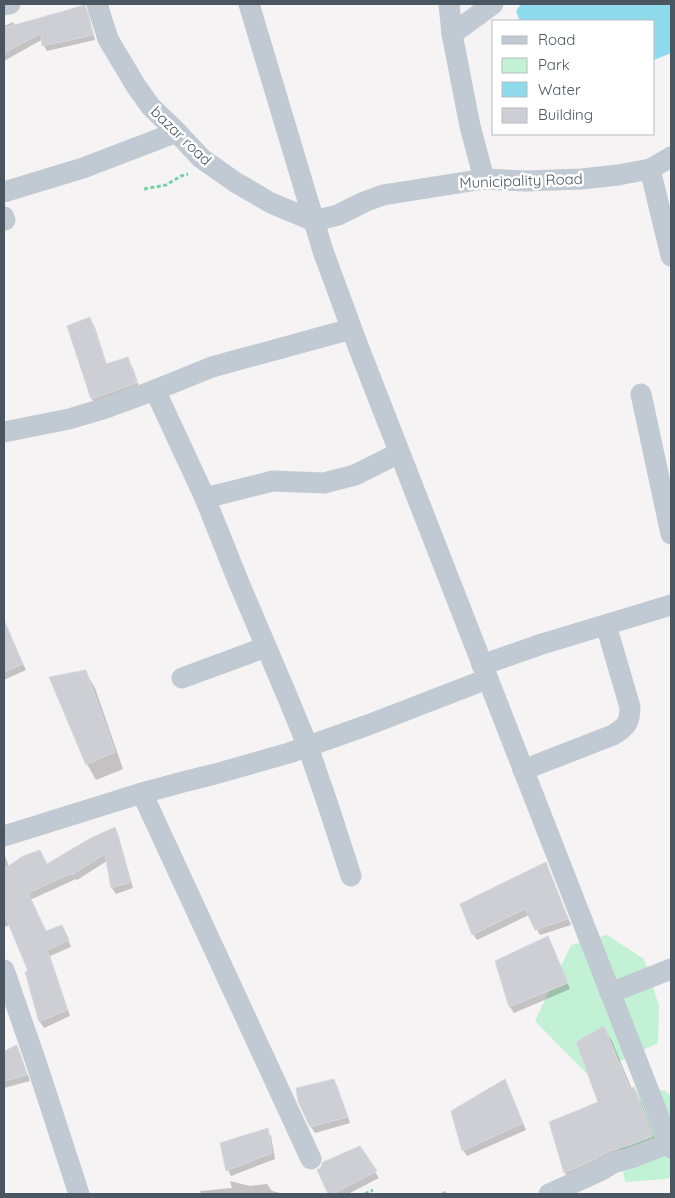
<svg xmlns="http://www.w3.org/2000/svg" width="675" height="1198" font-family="Quicksand,sans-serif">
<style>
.green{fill:#c3f1d5}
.water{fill:#90daee}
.shadow{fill:#0003}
.building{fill:#cdcfd5;stroke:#d7d9de}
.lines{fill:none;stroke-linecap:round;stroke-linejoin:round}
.path{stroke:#7ad0a6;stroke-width:3;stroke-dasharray:4 2.5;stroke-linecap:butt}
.street{stroke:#c1cad2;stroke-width:21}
.labels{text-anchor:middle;stroke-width:5;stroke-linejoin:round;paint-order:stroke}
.street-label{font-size:15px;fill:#4a5661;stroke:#fff}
</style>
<rect width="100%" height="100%" fill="#f5f3f3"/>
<g class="green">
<polygon points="607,935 644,959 659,1006 658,1043 589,1076 535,1021 571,945"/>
<polygon points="664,1090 671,1096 671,1177 666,1179 625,1182 615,1121 619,1093"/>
</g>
<polygon class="water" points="521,4 671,4 671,53 654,60 654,21 520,21 516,11"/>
<g class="shadow">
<polygon points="84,6 88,12 95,40 47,51 44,46 43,39 4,61 4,26 13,22 15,26"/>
<polygon points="90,318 95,328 107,365 127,359 133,368 141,393 98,408 92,399 68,327"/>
<polygon points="7,631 26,670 4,680 4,633"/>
<polygon points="85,671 95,688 123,769 96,780 87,764"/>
<polygon points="115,828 118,834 133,888 116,894 112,888 107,861 77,880 76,879 30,900 46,932 65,932 71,947 50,956 70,1016 44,1028 40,1022 26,973 29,972 10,925 4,927 4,853 9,867 47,865"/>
<polygon points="549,870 571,925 540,935 529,915 477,940 473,934"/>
<polygon points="551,943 570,989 514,1013 510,1007 496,962"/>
<polygon points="604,1028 612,1041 632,1089 633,1089 641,1102 660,1150 573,1186 565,1173 550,1123 600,1103"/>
<polygon points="16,1047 20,1053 30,1081 4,1088 4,1052"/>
<polygon points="333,1080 337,1086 350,1123 315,1133 311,1127"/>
<polygon points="505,1081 526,1130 467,1156 463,1150"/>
<polygon points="267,1130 271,1136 275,1159 231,1176 228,1170"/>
<polygon points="360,1148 379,1178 348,1194 330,1194 318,1170"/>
<polygon points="230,1181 250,1186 267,1184 272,1191 285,1194 201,1194 200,1191 232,1188"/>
<polygon points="445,1191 448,1194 439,1194"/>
</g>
<g class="building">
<polygon points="85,5 93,35 42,46 41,33 4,53 4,28"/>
<polygon points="90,317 106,364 128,357 137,383 91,399 67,326"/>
<polygon points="4,620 23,664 4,672"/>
<polygon points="86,670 115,752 86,765 49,677"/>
<polygon points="115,827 131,882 111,888 105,854 72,875 72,873 28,893 46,931 62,925 69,940 47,950 67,1010 39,1022 25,972 28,971 4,913 4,869 23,856 40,850 47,864 89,839"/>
<polygon points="546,862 568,919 535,930 525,909 472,935 460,904"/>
<polygon points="548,936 568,983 509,1007 495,961"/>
<polygon points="604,1026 630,1089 634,1087 653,1136 630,1145 609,1151 596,1159 564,1173 549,1122 598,1102 576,1042"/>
<polygon points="17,1045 27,1075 4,1081 4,1051"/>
<polygon points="334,1079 348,1117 310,1127 298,1101 296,1088"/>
<polygon points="505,1079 523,1123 462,1151 451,1111"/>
<polygon points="268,1128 272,1153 226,1171 220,1143"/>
<polygon points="360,1146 377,1171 333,1194 328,1194 317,1170 321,1167 323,1162"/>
</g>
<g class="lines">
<g class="path">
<polyline points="144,189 166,185 181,176 188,174"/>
<polyline points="365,1194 373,1190"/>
</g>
<g class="street">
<polyline points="97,4 108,39 136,86 151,107 173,128 201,158 235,182 271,203 314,221 338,215 364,202 383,195 484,179 526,181 582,179 618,175 650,169 671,157"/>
<polyline points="249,4 323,251 358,346 671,1148"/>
<polyline points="449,4 452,34"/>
<polyline points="4,5 10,4"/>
<polyline points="650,169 671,256"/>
<polyline points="484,179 470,126 452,34 493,4"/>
<polyline points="4,192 83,168 177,132"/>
<polyline points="4,217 5,220"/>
<polyline points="155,390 205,498 239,583 288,698 308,747 328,805 351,876"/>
<polyline points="641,394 671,534"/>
<polyline points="4,432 69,419 106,408 155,390 212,367 351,329"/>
<polyline points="205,498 273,481 324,483 355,475 399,453"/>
<polyline points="482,665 542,644 671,605"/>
<polyline points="182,678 266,647"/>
<path d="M523,770l90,-35c13,-8 17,-12 17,-28l-24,-82"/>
<polyline points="142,793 311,1159"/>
<polyline points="4,836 142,793 183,782 215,774 289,753 368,725 487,679"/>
<polyline points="4,970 37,1065 79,1194"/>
<polyline points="610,993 671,969"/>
<polyline points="549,1194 602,1170 613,1163 634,1157 669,1143"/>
</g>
</g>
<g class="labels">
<g class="street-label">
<text transform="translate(181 136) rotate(44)" y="5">bazar road</text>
<text transform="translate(521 181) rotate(-2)" y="5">Municipality Road</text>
</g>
</g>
<rect width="675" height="1198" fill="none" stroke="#4a5661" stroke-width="10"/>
<rect x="492" y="20" width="162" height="115" fill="#ffffff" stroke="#b7bbc0"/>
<rect x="502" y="36" width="25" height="8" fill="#c1cad2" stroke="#b7bbc0"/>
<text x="538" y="45" font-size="15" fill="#4a5661">Road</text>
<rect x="502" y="58" width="25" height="15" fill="#c3f1d5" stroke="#b7bbc0"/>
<text x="538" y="70" font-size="15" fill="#4a5661">Park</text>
<rect x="502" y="82" width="25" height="15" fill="#90daee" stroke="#b7bbc0"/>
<text x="538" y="95" font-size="15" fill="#4a5661">Water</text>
<rect x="502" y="108" width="25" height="15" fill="#cdcfd5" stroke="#b7bbc0"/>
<text x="538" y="120" font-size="15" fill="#4a5661">Building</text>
</svg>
